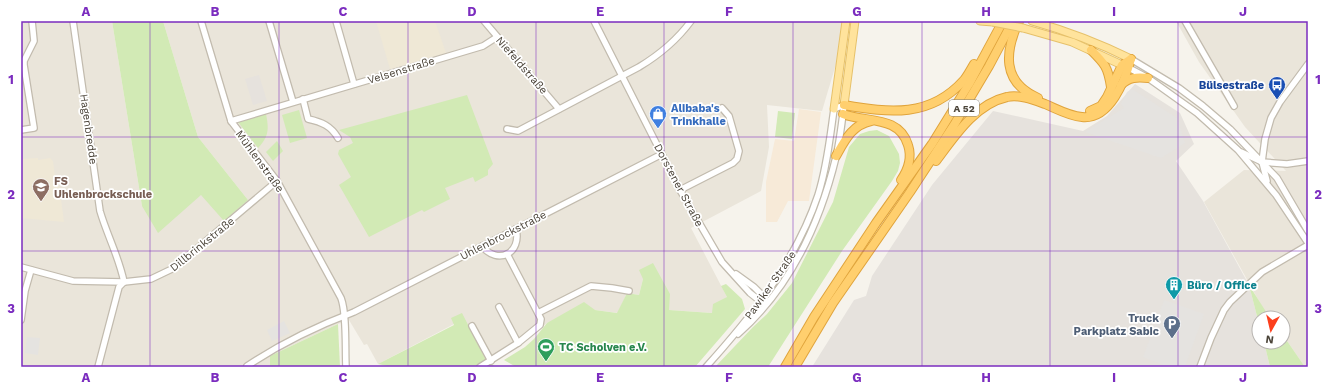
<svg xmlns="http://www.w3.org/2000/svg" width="1329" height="388" font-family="'Work Sans',sans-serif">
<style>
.residential{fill:#eae5da}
.commercial{fill:#f7ead8}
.industrial{fill:#e6e2dd}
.education{fill:#efe8d6}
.green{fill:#d2eab5}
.parking{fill:#e5e3e0}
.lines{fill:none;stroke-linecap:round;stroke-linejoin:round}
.minor-casing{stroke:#c2bbae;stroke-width:8}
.major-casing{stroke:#e6c16a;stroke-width:9}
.highway-casing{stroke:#e0a43c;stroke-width:10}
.minor{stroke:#fff;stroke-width:5.5}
.major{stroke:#ffe39c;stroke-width:7}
.highway{stroke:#ffcf6e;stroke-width:8}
.major-bridge-casing{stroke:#e6c16a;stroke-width:9;stroke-linecap:butt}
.major-bridge{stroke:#ffe39c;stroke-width:7}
.grid{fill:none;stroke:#7b2cbf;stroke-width:1;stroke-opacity:0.55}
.labels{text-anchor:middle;stroke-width:3.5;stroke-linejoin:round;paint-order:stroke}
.shield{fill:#fff;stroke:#817c74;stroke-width:1}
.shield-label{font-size:10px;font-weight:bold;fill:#4b4439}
.street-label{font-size:11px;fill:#4b4439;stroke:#fff}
.transit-label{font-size:11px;font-weight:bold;fill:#164399;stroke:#fff;text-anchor:end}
.shop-label{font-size:11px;font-weight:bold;fill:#366cbe;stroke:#fff;text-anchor:start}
.education-label{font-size:11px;font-weight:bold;fill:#785e54;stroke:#fff;text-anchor:start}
.culture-label{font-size:11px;font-weight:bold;fill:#0d838f;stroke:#fff;text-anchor:start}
.service-label{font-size:11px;font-weight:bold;fill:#4e5e75;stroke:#fff;text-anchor:end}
.leisure-label{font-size:11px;font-weight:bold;fill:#27864d;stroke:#fff;text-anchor:start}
.neatline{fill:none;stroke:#7b2cbf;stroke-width:1.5}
.grid-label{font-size:13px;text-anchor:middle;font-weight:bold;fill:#7b2cbf}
</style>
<rect width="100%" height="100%" fill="#f6f3ec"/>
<g class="residential">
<polygon points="21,21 112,21 142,206 201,195 248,200 198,137 163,21 835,21 842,22 836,64 822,111 767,105 769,147 761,191 691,228 727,297 713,313 669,310 643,279 639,295 627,293 618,313 595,310 547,323 522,343 489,366 454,324 378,364 367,344 364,345 349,320 338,324 270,356 270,366 267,367 21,367"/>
<polygon points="1176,21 1308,21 1308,367 1305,367 1283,335 1283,318 1270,318 1265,312 1204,202 1244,170 1286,171 1245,127 1199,62"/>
</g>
<polygon class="commercial" points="799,109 821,112 809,201 788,201 777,222 766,222 766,182 775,139 794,141"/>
<g class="industrial">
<polygon points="259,75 267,101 253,105 245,79"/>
<polygon points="1135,84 1180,113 1194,144 1176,161 1203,201 1249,285 1259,324 1259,342 1264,342 1270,367 812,367 854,300 866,296 872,276 932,185 993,111 1083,131 1107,116"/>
</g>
<g class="education">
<polygon points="376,21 435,21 446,53 390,69"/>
<polygon points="38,158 38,160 50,158 53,161 56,185 59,184 64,222 21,218 21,159"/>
</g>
<g class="green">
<polygon points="112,21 163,21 198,137 248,200 224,221 201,195 158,233 142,206"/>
<polygon points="467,95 493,164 488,170 488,175 475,182 473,177 445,188 450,199 424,212 422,210 369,237 339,185 351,177 338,154 339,150 353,143 350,137 339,130"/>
<polygon points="299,110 307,138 290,143 282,115"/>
<polygon points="778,111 795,113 792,139 775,137"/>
<path d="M266,114c3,15 3,22 -8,34l-20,-26z"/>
<polygon points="877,130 889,136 899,154 900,163 898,171 892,181 842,251 768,367 715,367 753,327 767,314 792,283 833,202 849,147 860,134 869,131"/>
<polygon points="277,141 283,151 273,161 266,152"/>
<polygon points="653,263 670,294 669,310 712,313 713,304 727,297 721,286 726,284 742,299 745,309 695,367 516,367 504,360 525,347 534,339 547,323 584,302 595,310 617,313 627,293 639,295 643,279 639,270"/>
<polygon points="1249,285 1270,318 1259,318 1259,324"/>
<polygon points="462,313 489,366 493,364 494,367 392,367 378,364 454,325 451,318"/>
<polygon points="338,324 340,367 270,367 270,356"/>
<polygon points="1283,335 1305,367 1270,367 1264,342 1283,342"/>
</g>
<g class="parking">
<polygon points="1132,89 1177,118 1185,143 1161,158 1085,132 1124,108 1121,104 1127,92"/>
<polygon points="1164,300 1204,314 1185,367 1169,367 1143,357"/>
<polygon points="284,321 290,333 272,341 267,330"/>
<polygon points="27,337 40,338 38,355 25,353"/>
</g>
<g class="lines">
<defs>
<g id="minor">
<path d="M73,21l27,190c7,24 19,46 24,71"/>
<path d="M201,21l30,100 46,60 64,117c6,16 4,51 5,69"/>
<polyline points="269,21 293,102"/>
<polyline points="336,21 354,84"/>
<polyline points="484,21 559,109"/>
<polyline points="594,21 680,190 722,262 750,293 760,301 767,303"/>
<polyline points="1185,21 1234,106"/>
<polyline points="1131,59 1179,88 1203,106 1230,129 1277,178 1308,231"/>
<polyline points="1125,66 1148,78 1197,113 1238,150 1276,195 1308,243"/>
<path d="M303,99l5,20c14,3 23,7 30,19"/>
<polyline points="231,121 483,46 497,37"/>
<path d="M507,129l11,2 121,-64c20,-12 38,-27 52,-46"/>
<polyline points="21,130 34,128 24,65 24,61 34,41 32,21"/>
<polyline points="1241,152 1262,162 1287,164 1308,161"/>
<polyline points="1267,181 1262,162 1265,139 1271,118 1280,102 1308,64"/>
<polyline points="680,190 733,163 737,159 739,151 729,116 722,108"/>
<path d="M482,246c16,20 40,7 34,-17"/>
<polyline points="21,267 73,281 124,282 151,279 174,268 277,181"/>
<polyline points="736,274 754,287 765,298"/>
<polyline points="499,307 518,343"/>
<polyline points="538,313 591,286 612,288 629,291"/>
<polyline points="21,320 25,291 31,270"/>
<polyline points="472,326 491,361"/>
<path d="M738,334c52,-46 82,-111 98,-177 4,-17 6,-35 8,-52l-10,4"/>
<path d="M247,366c33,-22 70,-40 107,-54l308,-158"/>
<polyline points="98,367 119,287 124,282"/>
<polyline points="480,367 518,343 540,325 541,319 507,254"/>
<path d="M706,367c46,-51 90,-106 112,-172 9,-28 12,-58 16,-86"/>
<polyline points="1200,367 1211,338 1224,310 1230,302 1262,272 1308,245"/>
</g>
<g id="major">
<polyline points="980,21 993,22"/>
<path d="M1032,21c35,10 67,22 99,38"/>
<polyline points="1023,28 1072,42 1122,65"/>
<polyline points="844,105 855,21"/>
<polyline points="834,109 846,21"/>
</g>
<g id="highway">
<path d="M1019,21c-14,30 -18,61 19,77"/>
<path d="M1091,50c14,14 17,17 20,37"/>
<path d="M1121,85c8,-8 16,-8 27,-7"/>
<path d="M844,105c46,8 86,13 120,-25 4,-5 7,-11 10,-16"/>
<polyline points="1090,111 1101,106 1107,97 1122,65 1131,59"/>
<path d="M843,114c23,9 56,1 65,31 4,12 0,25 -7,35"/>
<path d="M836,156c9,-16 16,-31 35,-35"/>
<path d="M936,161c18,-24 39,-57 71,-64 12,-3 27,3 38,7 12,5 24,12 37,13 28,3 43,-37 49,-58"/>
<polyline points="785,367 814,317 876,223 932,144 969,84 1003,21"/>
<polyline points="795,367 833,303 910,192 954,125 989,66 1013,21"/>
</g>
</defs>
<use href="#minor" class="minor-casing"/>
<use href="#major" class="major-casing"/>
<use href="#highway" class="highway-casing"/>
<use href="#minor" class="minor"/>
<use href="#major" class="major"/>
<use href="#highway" class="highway"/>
<defs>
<polyline id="major-bridge" points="993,22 1023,28"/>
</defs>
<use href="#major-bridge" class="major-bridge-casing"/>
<use href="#major-bridge" class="major-bridge"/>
</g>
<path class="grid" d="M150,21v346M279,21v346M408,21v346M536,21v346M664,21v346M793,21v346M922,21v346M1050,21v346M1178,21v346M21,137h1287M21,251h1287"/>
<defs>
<symbol id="bus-pin" viewBox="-11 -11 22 30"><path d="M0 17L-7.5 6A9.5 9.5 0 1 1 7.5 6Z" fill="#1a4fb4" stroke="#fff"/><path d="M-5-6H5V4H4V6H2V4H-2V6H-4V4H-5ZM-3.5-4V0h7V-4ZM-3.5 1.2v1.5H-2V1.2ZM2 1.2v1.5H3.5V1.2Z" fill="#fff"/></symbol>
<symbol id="shop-pin" viewBox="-11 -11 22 30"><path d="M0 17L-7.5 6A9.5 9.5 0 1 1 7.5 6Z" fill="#3f7fe0" stroke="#fff"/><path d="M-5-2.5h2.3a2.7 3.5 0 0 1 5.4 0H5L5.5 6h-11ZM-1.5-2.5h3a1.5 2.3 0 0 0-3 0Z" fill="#fff"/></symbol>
<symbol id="school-pin" viewBox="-11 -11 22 30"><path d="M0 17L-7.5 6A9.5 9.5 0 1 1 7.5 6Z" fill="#8d6e63" stroke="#fff"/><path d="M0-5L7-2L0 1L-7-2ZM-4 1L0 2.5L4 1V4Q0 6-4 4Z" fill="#fff"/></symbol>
<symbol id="building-pin" viewBox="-11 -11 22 30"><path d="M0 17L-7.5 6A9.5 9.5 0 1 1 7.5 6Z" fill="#0f9aa8" stroke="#fff"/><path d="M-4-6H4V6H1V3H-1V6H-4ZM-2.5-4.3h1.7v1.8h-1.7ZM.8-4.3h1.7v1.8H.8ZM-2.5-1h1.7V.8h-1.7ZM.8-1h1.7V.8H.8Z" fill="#fff"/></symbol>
<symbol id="parking-pin" viewBox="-11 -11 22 30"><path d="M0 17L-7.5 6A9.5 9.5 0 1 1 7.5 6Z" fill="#5c6f8a" stroke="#fff"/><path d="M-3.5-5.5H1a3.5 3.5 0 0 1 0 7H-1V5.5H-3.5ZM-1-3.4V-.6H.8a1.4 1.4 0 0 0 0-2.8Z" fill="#fff"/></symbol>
<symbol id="stadium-pin" viewBox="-11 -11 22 30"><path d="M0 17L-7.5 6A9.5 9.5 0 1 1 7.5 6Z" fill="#2e9e5b" stroke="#fff"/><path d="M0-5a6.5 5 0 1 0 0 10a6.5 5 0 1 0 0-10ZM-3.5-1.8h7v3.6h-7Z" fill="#fff"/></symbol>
</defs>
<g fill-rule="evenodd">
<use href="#bus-pin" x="1267" y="75" width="20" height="27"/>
<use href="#shop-pin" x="648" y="104" width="20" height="27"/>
<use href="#school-pin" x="31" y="177" width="20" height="27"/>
<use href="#building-pin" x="1164" y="275" width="20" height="27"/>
<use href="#parking-pin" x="1162" y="314" width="20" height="27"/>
<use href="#stadium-pin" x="536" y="337" width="20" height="27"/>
</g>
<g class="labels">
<rect class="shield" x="949" y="100" width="30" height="16" rx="3"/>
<g class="shield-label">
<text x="964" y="112">A 52</text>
</g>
<g class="street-label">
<text transform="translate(522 65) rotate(49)" y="4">Niefeldstraße</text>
<text transform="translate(401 70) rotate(-17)" y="4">Velsenstraße</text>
<text transform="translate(89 129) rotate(82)" y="4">Hagenbredde</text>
<text transform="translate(260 161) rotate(54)" y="4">Mühlenstraße</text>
<text transform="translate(679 185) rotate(62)" y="4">Dorstener Straße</text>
<text transform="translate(503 235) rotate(-27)" y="4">Uhlenbrockstraße</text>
<text transform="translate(202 244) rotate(-39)" y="4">Dillbrinkstraße</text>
<text transform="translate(770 285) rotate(-55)" y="4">Pawiker Straße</text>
</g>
<g class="transit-label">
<text x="1264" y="89">Bülsestraße</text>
</g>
<g class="shop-label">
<text x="671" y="112">Alibaba's<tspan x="671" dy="13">Trinkhalle</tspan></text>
</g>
<g class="education-label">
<text x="54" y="185">FS<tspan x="54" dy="13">Uhlenbrockschule</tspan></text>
</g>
<g class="culture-label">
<text x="1187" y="289">Büro / Office</text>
</g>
<g class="service-label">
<text x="1159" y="322">Truck<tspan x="1159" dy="13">Parkplatz Sabic</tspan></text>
</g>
<g class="leisure-label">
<text x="559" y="351">TC Scholven e.V.</text>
</g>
</g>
<rect width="1329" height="388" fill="none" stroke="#ffffff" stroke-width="44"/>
<g transform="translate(1271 330) rotate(188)"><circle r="19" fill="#ffffff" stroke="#b7b4b0"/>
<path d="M0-3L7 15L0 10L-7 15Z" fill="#fc3f1d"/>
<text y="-6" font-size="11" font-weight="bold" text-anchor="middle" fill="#4b4439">N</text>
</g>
<rect x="22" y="22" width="1285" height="344" class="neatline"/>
<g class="grid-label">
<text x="86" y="16">A</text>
<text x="215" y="16">B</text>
<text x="343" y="16">C</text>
<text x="472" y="16">D</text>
<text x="600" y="16">E</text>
<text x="729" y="16">F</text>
<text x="857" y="16">G</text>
<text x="986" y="16">H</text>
<text x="1114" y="16">I</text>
<text x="1243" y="16">J</text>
<text x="11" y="84">1</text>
<text x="1318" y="84">1</text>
<text x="11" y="199">2</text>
<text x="1318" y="199">2</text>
<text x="11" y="313">3</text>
<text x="1318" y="313">3</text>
<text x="86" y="382">A</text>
<text x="215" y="382">B</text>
<text x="343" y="382">C</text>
<text x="472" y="382">D</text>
<text x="600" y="382">E</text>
<text x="729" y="382">F</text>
<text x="857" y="382">G</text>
<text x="986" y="382">H</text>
<text x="1114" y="382">I</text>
<text x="1243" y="382">J</text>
</g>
</svg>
